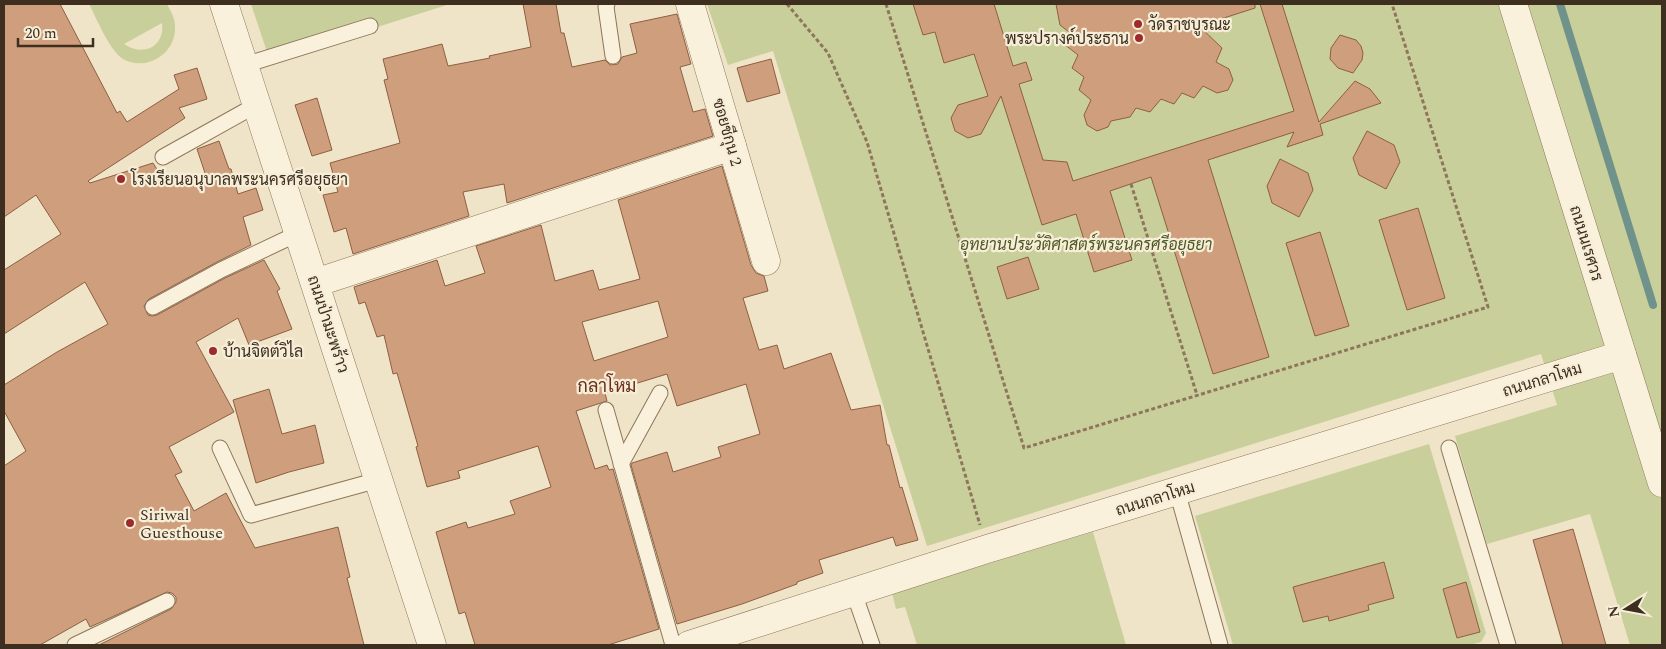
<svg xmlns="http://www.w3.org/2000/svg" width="1666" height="649" font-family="Spectral,Sarabun,serif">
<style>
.green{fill:#c9cf9b;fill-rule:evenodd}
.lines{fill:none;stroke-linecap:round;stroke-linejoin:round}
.stream{stroke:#6f938a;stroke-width:8}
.building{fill:#cf9f7d;stroke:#8d5f41;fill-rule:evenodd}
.service-casing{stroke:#8d765c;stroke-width:17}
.minor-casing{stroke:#8d765c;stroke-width:29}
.tertiary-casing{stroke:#8d765c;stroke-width:29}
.path{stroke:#8d765c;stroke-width:3;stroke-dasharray:4 2.5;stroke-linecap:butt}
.service{stroke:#faf1dc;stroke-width:15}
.minor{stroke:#faf1dc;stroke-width:28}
.tertiary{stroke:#faf1dc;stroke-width:28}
.poi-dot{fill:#9e2a2b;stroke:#f7eed8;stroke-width:2}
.labels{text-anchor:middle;stroke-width:4.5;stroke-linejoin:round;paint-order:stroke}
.poi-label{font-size:16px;fill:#3d2e20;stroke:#f7eed8;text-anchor:start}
.street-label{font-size:16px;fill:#3d2e20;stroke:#f7eed8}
.park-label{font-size:16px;font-style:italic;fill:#4d5a26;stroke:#f7eed8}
.neighbourhood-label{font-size:18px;fill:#6b2e1e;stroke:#f7eed8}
</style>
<rect width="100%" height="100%" fill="#f0e4c8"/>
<g class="green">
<path d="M89,4h78c4,8 9,15 8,25 0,25 -29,43 -52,30 -14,-9 -26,-40 -34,-55zM162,23c3,24 -19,34 -38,21z"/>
<polygon points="251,4 450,4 270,61"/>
<polygon points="707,4 1662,4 1662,645 1630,645 1590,514 1487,544 1455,436 1557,405 1541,354 927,546 773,51 728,65"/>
<polygon points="1429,444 1486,633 1481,642 1469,645 1233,645 1195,516"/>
<polygon points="1093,532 1126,645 917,645 905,607 896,609 892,593"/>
</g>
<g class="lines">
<polyline class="stream" points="1560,4 1653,305"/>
</g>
<g class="building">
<polygon points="4,4 60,4 117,113 120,111 127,122 179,89 174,75 197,68 207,99 179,108 185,118 88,181 90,183 153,163 168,187 206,176 197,149 219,141 229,169 231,169 238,194 256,188 263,210 243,217 251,245 217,262 149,299 144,306 148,315 152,316 157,315 225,278 264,260 280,289 277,291 292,329 249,345 238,318 196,342 234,412 169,447 182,472 175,475 194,511 226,493 255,548 338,527 350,577 347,578 364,645 99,645 171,609 176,602 176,597 172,593 167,592 90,627 86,619 40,645 4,645 4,466 26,451 4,411 4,385 57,352 108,324 85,282 4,334 4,270 61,234 36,195 4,217"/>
<polygon points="523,4 556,4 561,33 564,33 572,67 605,60 610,65 618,64 622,57 637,53 630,24 677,14 691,64 680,67 693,112 705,109 713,136 507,203 504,184 463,192 469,216 353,254 346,228 334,232 323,195 338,192 330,163 400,143 384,80 388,79 383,59 442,44 448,66 490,58 489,56 531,47"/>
<polygon points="913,4 994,4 1013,66 1026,62 1032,80 1019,84 1043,160 1067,162 1073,181 1294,111 1260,4 1282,4 1319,122 1355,81 1370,89 1381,103 1320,124 1323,135 1287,147 1294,132 1208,160 1269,357 1213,374 1151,177 1110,191 1132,260 1094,272 1076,214 1042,225 1001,96 981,134 968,138 955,131 951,118 958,105 988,96 974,54 944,63 935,32 923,35"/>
<polygon points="1056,4 1255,4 1255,8 1199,26 1222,48 1216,62 1229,69 1233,80 1228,90 1217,93 1203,86 1194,98 1182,93 1174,104 1161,99 1150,112 1136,108 1130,117 1111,121 1108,127 1097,131 1087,125 1084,115 1091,100 1079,90 1084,77 1072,68 1078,55 1064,44 1069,32 1060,25"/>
<polygon points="1340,35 1356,40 1361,46 1363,53 1362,60 1353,73 1338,68 1330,59 1331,48"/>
<polygon points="771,59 780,93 747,102 737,68"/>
<polygon points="317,98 332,150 312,156 295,105"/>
<polygon points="1367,131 1394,145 1400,162 1386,189 1359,175 1353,158"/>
<polygon points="1280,159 1308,173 1313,190 1299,217 1272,203 1267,186"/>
<path d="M722,166l29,99 5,8 8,3 4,15 -25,7 16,52 18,-5 7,24 47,-16 20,57 29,-5 7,40h2l11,43 2,-1 16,53 -22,6 -3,-9 -74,23 4,13 -26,9v2l-55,20 -65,20 -46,-159 1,-2 35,-11 6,20 48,-15 -3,-10 42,-13 -14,-50 -69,22 -10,-32 -62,19 2,8 -31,10 19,58 12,-4 2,5 4,-1 46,160 -51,16h-133l-10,-33 -6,2 -23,-82 30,-10 2,6 47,-14 -5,-13 41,-14 -13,-41 -80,25 2,7 -33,9 -11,-40 2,-1 -21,-73 -4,1 -9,-39 -7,2 -12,-35 -6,2 -5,-17 83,-27 8,26 40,-13 -9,-27 65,-21 14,56 38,-11 6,20 41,-11 -22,-79zM658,301l10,36 -74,24 -12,-39z"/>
<polygon points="1418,208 1445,298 1407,310 1379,220"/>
<polygon points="1320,232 1349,326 1315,336 1286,243"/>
<polygon points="1028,257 1039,289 1007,299 997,267"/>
<polygon points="269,389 282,434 315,425 324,463 289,472 256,483 233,400"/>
<polygon points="1573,529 1606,645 1563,645 1533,540"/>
<polygon points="1384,562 1394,598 1368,605 1369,610 1329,621 1328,616 1303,622 1293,587"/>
<polygon points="1466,582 1480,632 1457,638 1443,589"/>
</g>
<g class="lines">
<defs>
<g id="service">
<polyline points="607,4 606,7 613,56"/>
<polyline points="245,65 370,26"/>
<polyline points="163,157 258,104"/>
<polyline points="153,307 221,270 299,233"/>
<polyline points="606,410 673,645"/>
<polyline points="220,448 251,515 378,480"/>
<polyline points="1449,448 1508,645"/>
<polyline points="621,464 660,393"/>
<polyline points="1177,491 1220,645"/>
<polyline points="854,593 872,645"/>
<polyline points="75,645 167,601"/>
</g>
<g id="minor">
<polyline points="224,4 432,645"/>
<polyline points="690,4 766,261"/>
<polyline points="315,283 732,146"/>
<polyline points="689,645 987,549 1622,355"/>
</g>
<polyline id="tertiary" points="1513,4 1662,483"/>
</defs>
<use href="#service" class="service-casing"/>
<use href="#minor" class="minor-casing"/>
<use href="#tertiary" class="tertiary-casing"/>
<g class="path">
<polyline points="787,4 828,53 867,142 980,525"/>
<polyline points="886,4 1024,448 1488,307 1392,4"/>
<polyline points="1131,184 1197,395"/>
</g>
<use href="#service" class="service"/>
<use href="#minor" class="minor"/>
<use href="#tertiary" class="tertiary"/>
</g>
<g class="poi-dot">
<circle cx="1138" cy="24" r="5"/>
<circle cx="1139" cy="38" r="5"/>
<circle cx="121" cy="179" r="5"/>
<circle cx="213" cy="351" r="5"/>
<circle cx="130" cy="523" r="5"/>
</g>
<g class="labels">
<g class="poi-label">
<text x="1148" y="30">วัดราชบูรณะ</text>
<text x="1129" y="44" text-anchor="end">พระปรางค์ประธาน</text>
<text x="131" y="185">โรงเรียนอนุบาลพระนครศรีอยุธยา</text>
<text x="223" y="357">บ้านจิตต์วิไล</text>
<text x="140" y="520">Siriwal<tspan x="140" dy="18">Guesthouse</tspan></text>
</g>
<g class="street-label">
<text transform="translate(728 132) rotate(74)" y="6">ซอยชีกุน 2</text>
<text transform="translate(1587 243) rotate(73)" y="6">ถนนนเรศวร</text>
<text transform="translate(329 324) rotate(72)" y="6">ถนนป่ามะพร้าว</text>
<text transform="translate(1542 379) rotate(-17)" y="6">ถนนกลาโหม</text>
<text transform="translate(1155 498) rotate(-17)" y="6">ถนนกลาโหม</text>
</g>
<g class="park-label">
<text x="1086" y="250">อุทยานประวัติศาสตร์พระนครศรีอยุธยา</text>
</g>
<g class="neighbourhood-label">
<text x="607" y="392">กลาโหม</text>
</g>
</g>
<rect width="1666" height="649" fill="none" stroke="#3d2e20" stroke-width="10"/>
<g transform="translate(1626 609) rotate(259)" stroke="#f7eed8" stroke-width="4" paint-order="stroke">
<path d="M0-4L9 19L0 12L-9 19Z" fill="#3d2e20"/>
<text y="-8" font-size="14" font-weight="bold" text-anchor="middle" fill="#3d2e20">N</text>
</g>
<path d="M18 38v8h75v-8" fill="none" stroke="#3d2e20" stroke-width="2.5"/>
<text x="25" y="38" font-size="15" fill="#3d2e20" stroke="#f7eed8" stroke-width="4" paint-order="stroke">20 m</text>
</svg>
